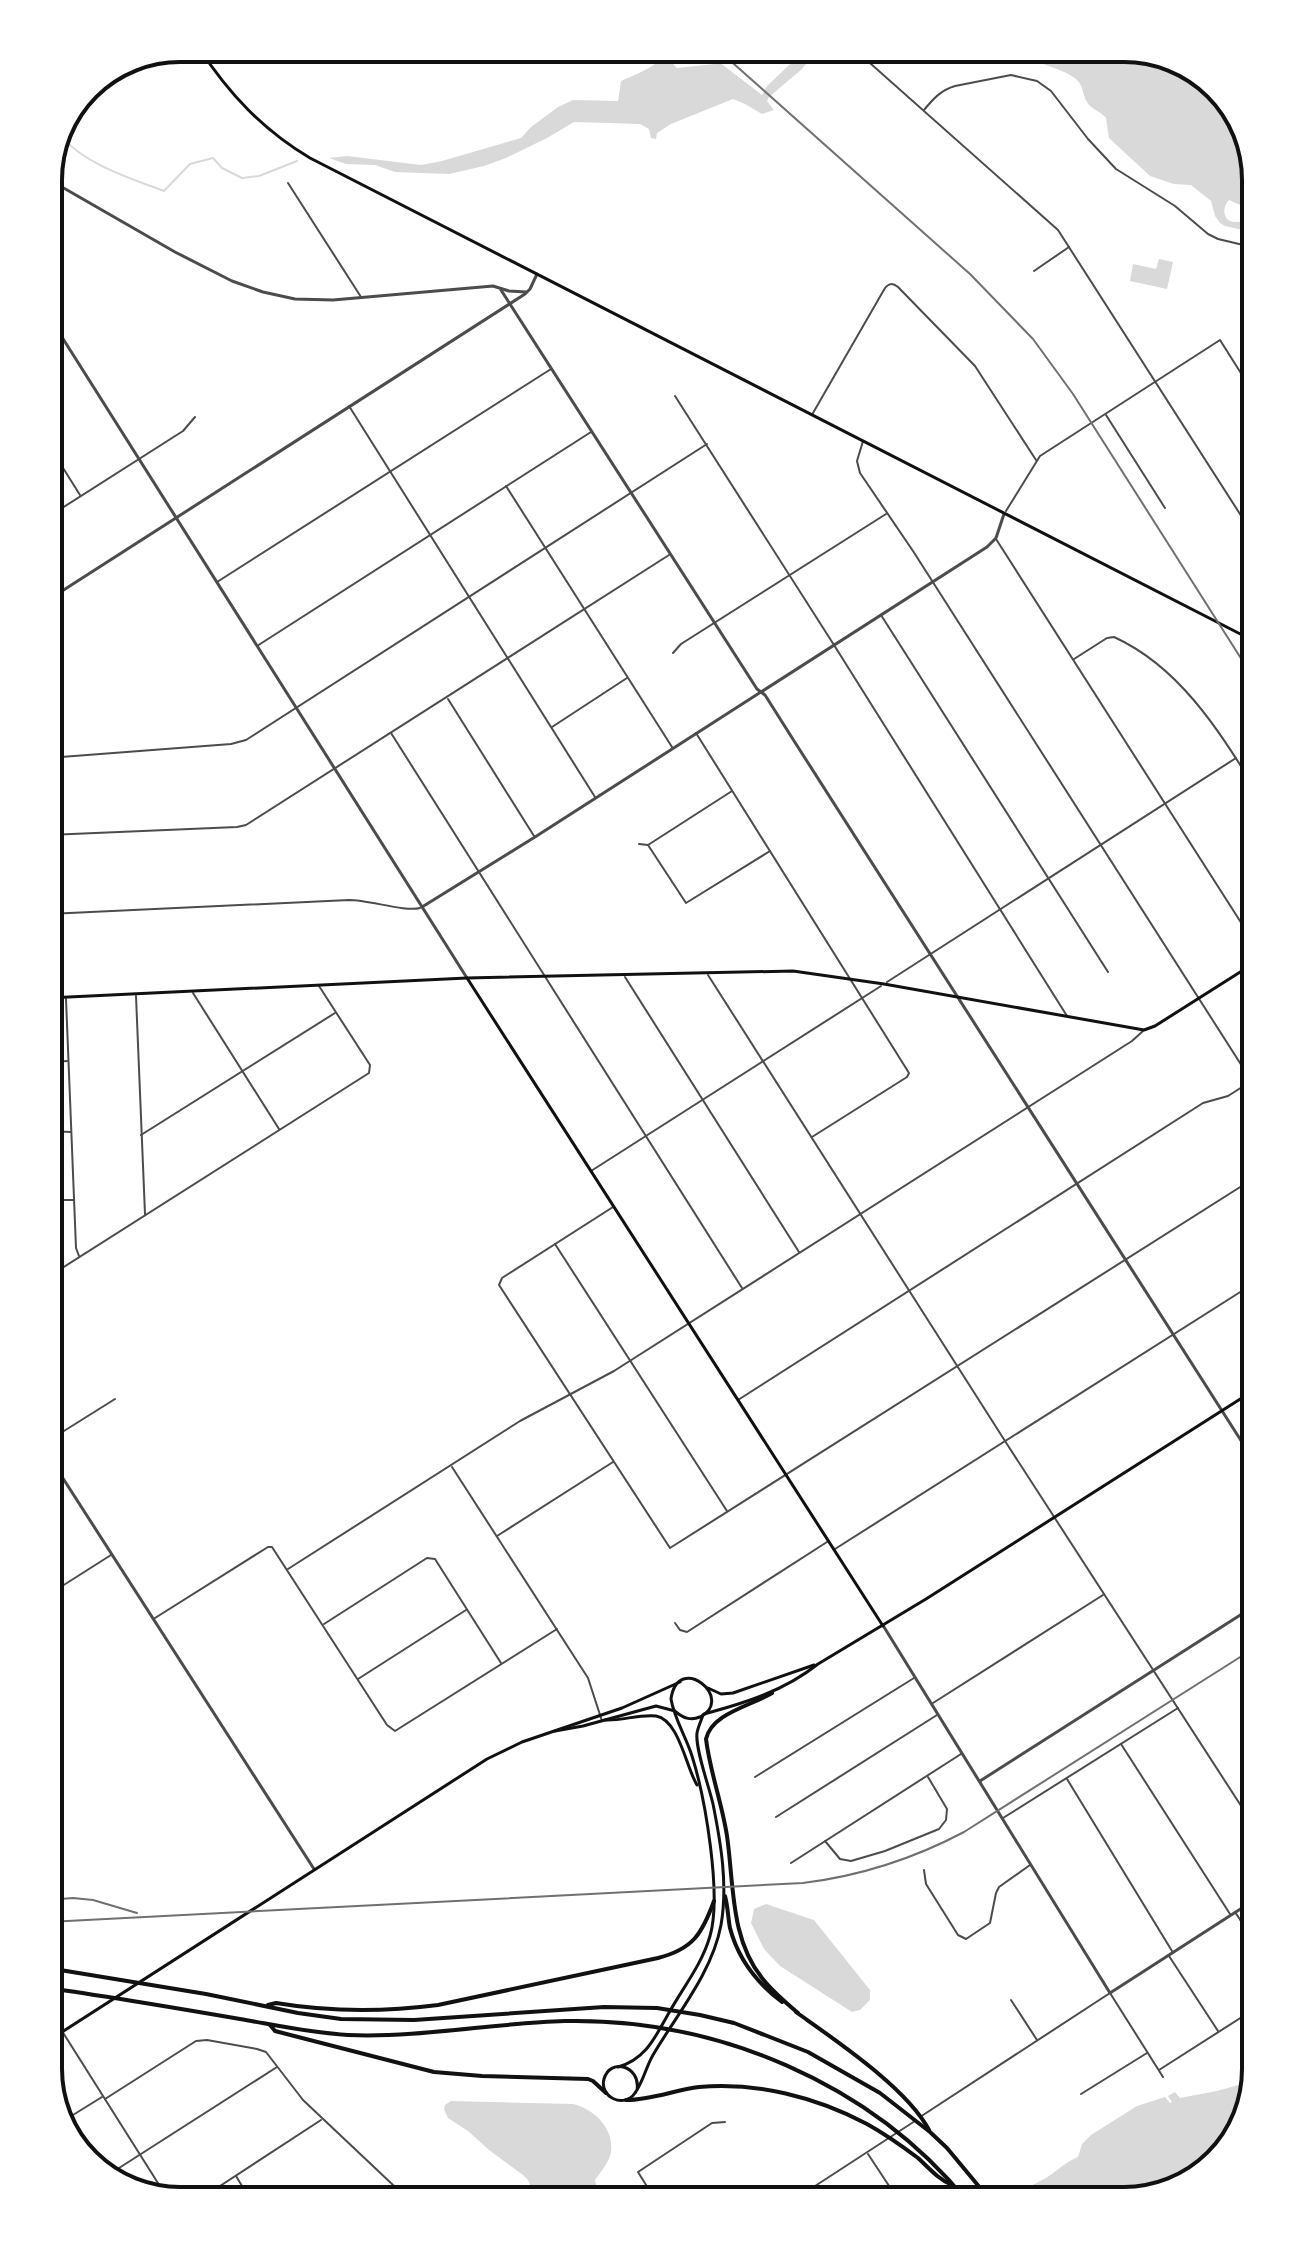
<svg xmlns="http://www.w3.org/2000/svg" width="1304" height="2249" font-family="Manrope,sans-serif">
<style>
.water{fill:#d9d9d9}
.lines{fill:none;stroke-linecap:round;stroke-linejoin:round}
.stream{stroke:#d9d9d9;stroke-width:2}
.minor{stroke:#4c4c4c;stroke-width:2}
.tertiary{stroke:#4c4c4c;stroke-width:3}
.secondary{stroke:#111;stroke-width:3}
.primary{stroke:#111;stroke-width:3}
.motorway{stroke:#111;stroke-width:4}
.rail{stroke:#707070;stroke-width:2}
.rim{fill:none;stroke:#111;stroke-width:4}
</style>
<rect width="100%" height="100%" fill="#fff"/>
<g class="water">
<path d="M669,48h4l-3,13 7,7 38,-4 4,-2 43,33 5,-9 40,-38h12l-17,21 -33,28 -2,4 7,9 -12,4 -17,-10 -12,-5 -62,25 -14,9 -1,6 -5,-1 -2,-9 -9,-5 -66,-2 -27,16 -41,20 -22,8 -35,8 -54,-2 -20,-7 -29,-1 -17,-6 18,-2 74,9 21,-4 79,-23 10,-11 27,-20 15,-7 45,1 3,-20c18,-8 39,-15 48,-33z"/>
<path d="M1022,48h111l65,23 45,51 13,58v32l-27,-12c-8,8 -6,23 8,22 4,0 8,-1 13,-1l6,7v5l-31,-7 -5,-3 -5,-7 -4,-15 -20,-16 -17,-1 -24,-8 -41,-38 -3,-20c-6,-7 -15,-9 -19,-16 -5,-8 -3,-16 -11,-23 -16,-13 -43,-13 -54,-31z"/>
<polygon points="1159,259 1173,262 1167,289 1130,281 1133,264 1156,269"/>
<polygon points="766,1904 814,1920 870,1990 870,2000 860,2010 852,2012 780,1966 764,1949 751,1923 754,1909"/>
<path d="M1242,2084l9,1 -17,57 -52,46 -58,13h-114c12,-12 28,-18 39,-25 10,-7 17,-14 29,-19l4,-13 9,-9 46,-29 28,-9 5,6 2,-1 -4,-6 7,-4 5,6 37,-7z"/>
<path d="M451,2101l122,3c21,5 41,24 38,48 -2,11 -10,19 -16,28l2,10 7,11h-67l-9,-21 -5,-5 -34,-25 -21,-19 -20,-13 -4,-9 1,-4z"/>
</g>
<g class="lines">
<path class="stream" d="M64,138c18,25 71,42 100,53l26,-27 23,-6 9,10 20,10 17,-2 38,-15"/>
<g class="minor">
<polyline points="853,48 1058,230 1256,539"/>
<path d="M924,110c9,-11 17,-20 31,-24l56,-11 26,6 14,10 37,48 28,30 59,37 33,28 10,5 38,9"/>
<polyline points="288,183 361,297"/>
<polyline points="1034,271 1069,247"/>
<polyline points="675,396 834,645 1067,1016"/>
<polyline points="349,406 595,797"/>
<path d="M813,413l72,-125c4,-5 8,-5 13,-1l77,79 61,94"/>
<polyline points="1106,415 1165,508"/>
<polyline points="863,441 857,461 860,473 913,551 1256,1088"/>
<polyline points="48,444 80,495"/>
<polyline points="506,486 672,747"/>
<polyline points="1006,511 1040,456 1220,340 1256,397"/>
<polyline points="48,517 183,431 195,417"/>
<polyline points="996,539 1256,946"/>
<polyline points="217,582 551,369"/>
<polyline points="881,615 1108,972"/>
<polyline points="257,646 591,432"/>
<polyline points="673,653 681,644 886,514"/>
<path d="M1074,659l33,-21 7,-1c66,30 105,94 142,153"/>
<polyline points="448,699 534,836"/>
<polyline points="552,727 627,678"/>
<polyline points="391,733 742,1288"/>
<polyline points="696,733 909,1073 907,1077 812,1137"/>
<polyline points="48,758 231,744 246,740 707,444"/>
<polyline points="48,835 237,827 246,825 669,555"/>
<polyline points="639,844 648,845 732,791"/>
<polyline points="648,845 686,903 770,851"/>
<path d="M48,914l301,-14c20,0 56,12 71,8"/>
<polyline points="708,975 1005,1441 1256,1829"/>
<polyline points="625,977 799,1252"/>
<polyline points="887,982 1236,758"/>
<polyline points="193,993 279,1129"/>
<polyline points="136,996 145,1214"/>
<polyline points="66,999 76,1248 79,1256"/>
<polyline points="48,1062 68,1061"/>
<polyline points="48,1131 71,1132"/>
<polyline points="141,1135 335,1013"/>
<polyline points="591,1171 881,986"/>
<polyline points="48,1200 73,1200"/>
<polyline points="613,1207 502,1278 499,1285 670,1548 1256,1177"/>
<polyline points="555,1244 727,1511"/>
<polyline points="48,1277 369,1073 370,1065 319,986"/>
<polyline points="738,1400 1203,1103 1228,1096 1250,1082"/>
<polyline points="48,1441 115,1399"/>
<polyline points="452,1467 588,1678 602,1721"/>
<polyline points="497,1536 613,1462"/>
<polyline points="835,1549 1256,1282"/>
<polyline points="288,1569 520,1421 614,1371 1132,1041 1143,1031"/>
<polyline points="48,1595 111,1555"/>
<polyline points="155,1618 268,1547 272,1547 387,1725 395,1731 557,1629"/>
<polyline points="675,1623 680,1630 687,1632 827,1542"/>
<polyline points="324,1624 427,1558 435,1559 501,1663"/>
<polyline points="358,1679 466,1610"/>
<polyline points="933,1703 1103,1595"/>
<polyline points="1121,1744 1230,1914"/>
<polyline points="755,1777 914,1678"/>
<polyline points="1067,1779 1172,1951"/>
<polyline points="776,1817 937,1715"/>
<polyline points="1003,1818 1178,1708"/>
<polyline points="825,1841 840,1859 851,1861 885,1851 939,1829 946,1820 947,1809 928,1777"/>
<polyline points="791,1863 961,1754"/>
<polyline points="924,1870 926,1884 958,1935 966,1939 990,1923 996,1893 999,1887 1030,1865"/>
<polyline points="1235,1912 1256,1944"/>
<polyline points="1169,1956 1218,2031"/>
<polyline points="1011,2000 1037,2040"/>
<polyline points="62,2031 168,2199"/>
<polyline points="1159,2070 1256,2008"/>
<polyline points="1081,2094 1147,2053"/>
<polyline points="105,2099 196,2041 207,2040 257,2049 266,2052 303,2100 410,2201"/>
<polyline points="920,2117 1110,1993 1163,2077"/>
<polyline points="60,2123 102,2097"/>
<polyline points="868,2154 899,2201"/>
<polyline points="236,2176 251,2201"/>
<polyline points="105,2177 277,2067"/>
<polyline points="197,2201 321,2120"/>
<polyline points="389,2201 398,2191"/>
<polyline points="656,2201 638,2172 712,2123 725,2122"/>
<polyline points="792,2201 915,2121"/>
</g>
<g class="tertiary">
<polyline points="48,179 175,252 232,281 263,292 295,299 333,300 493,286 509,291 526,292"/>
<polyline points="501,290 757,689 765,695 796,744 1256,1464"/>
<polyline points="48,315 467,978"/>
<polyline points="48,600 525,294 530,289 537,274"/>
<polyline points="422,907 535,837 987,547 996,538 1004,514"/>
<polyline points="48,1455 314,1869"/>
<polyline points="884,1627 1110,1993 1256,1899"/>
<polyline points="980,1781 1256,1605"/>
</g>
<g class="secondary">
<polyline points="467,978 883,1626"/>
<polyline points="708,1688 721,1694 733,1693 814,1665"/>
<path d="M704,1714c41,-11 80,-23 114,-50l108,-65 330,-210"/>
<path d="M605,1720c17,1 34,-6 51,-4 23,4 30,51 41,69"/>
<polyline points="555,1731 583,1726 656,1706 675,1711"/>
<polyline points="48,2041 487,1759 522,1742 622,1708 680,1682"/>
<path d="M618,2067c29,-8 38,-32 52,-56 14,-25 32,-47 40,-75 12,-41 -5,-139 -18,-180 -6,-19 -18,-38 -21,-57 7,-48 65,0 29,18 -10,4 -17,1 -24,-5"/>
<path d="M637,2090c4,-24 -27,-33 -33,-11 -5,18 20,30 31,14 8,-11 11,-26 18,-38 24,-41 59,-82 68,-130 7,-40 0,-81 -8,-121 -4,-18 -18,-55 -16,-71 1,-6 4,-12 6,-18"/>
</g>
<g class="primary">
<path d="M199,48c30,46 64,82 111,110l946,484"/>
<polyline points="48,998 467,978 793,971 884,984 1144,1030 1155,1026 1256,962"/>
</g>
<g class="motorway">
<path d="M772,1693c-21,13 -60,20 -66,46 4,33 16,64 21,97 7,48 3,102 35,142 10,13 23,24 36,35"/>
<path d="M725,1896c3,11 3,22 5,32 8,31 27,55 52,74"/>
<polyline points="48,1968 206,1994 298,2013 341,2019 414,2020 604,2007 657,2008 700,2015 734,2023 808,2052 880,2093 930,2132 947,2148 991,2201"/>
<path d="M48,1988c64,9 128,20 192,31 35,6 71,14 108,16 73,3 145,-12 217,-14 152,-3 306,62 402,180"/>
<path d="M268,2005l8,-2c54,9 107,9 162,2l220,-47c35,-9 44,-24 56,-57"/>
<path d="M796,2012c39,28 111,76 133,118"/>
<polyline points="270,2025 275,2031 434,2072 482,2076 588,2079 593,2081 606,2093"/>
<path d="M626,2100c25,0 49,-10 73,-13 58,-5 117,10 168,37 18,10 35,22 51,34 11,10 20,21 34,27"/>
</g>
<g class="rail">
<polyline points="716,48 970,274 1033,339 1073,394 1256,682"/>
<polyline points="48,1900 73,1898 93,1900 137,1913"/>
<path d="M48,1922l755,-39c57,-7 110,-24 161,-51l292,-185"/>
</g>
</g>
<path d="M0 0H1304V2249H0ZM180 62H1124A118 118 0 0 1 1242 180V2069A118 118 0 0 1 1124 2187H180A118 118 0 0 1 62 2069V180A118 118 0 0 1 180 62Z" fill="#fff" fill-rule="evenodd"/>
<path class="rim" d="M180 62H1124A118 118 0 0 1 1242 180V2069A118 118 0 0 1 1124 2187H180A118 118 0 0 1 62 2069V180A118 118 0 0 1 180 62Z"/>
</svg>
